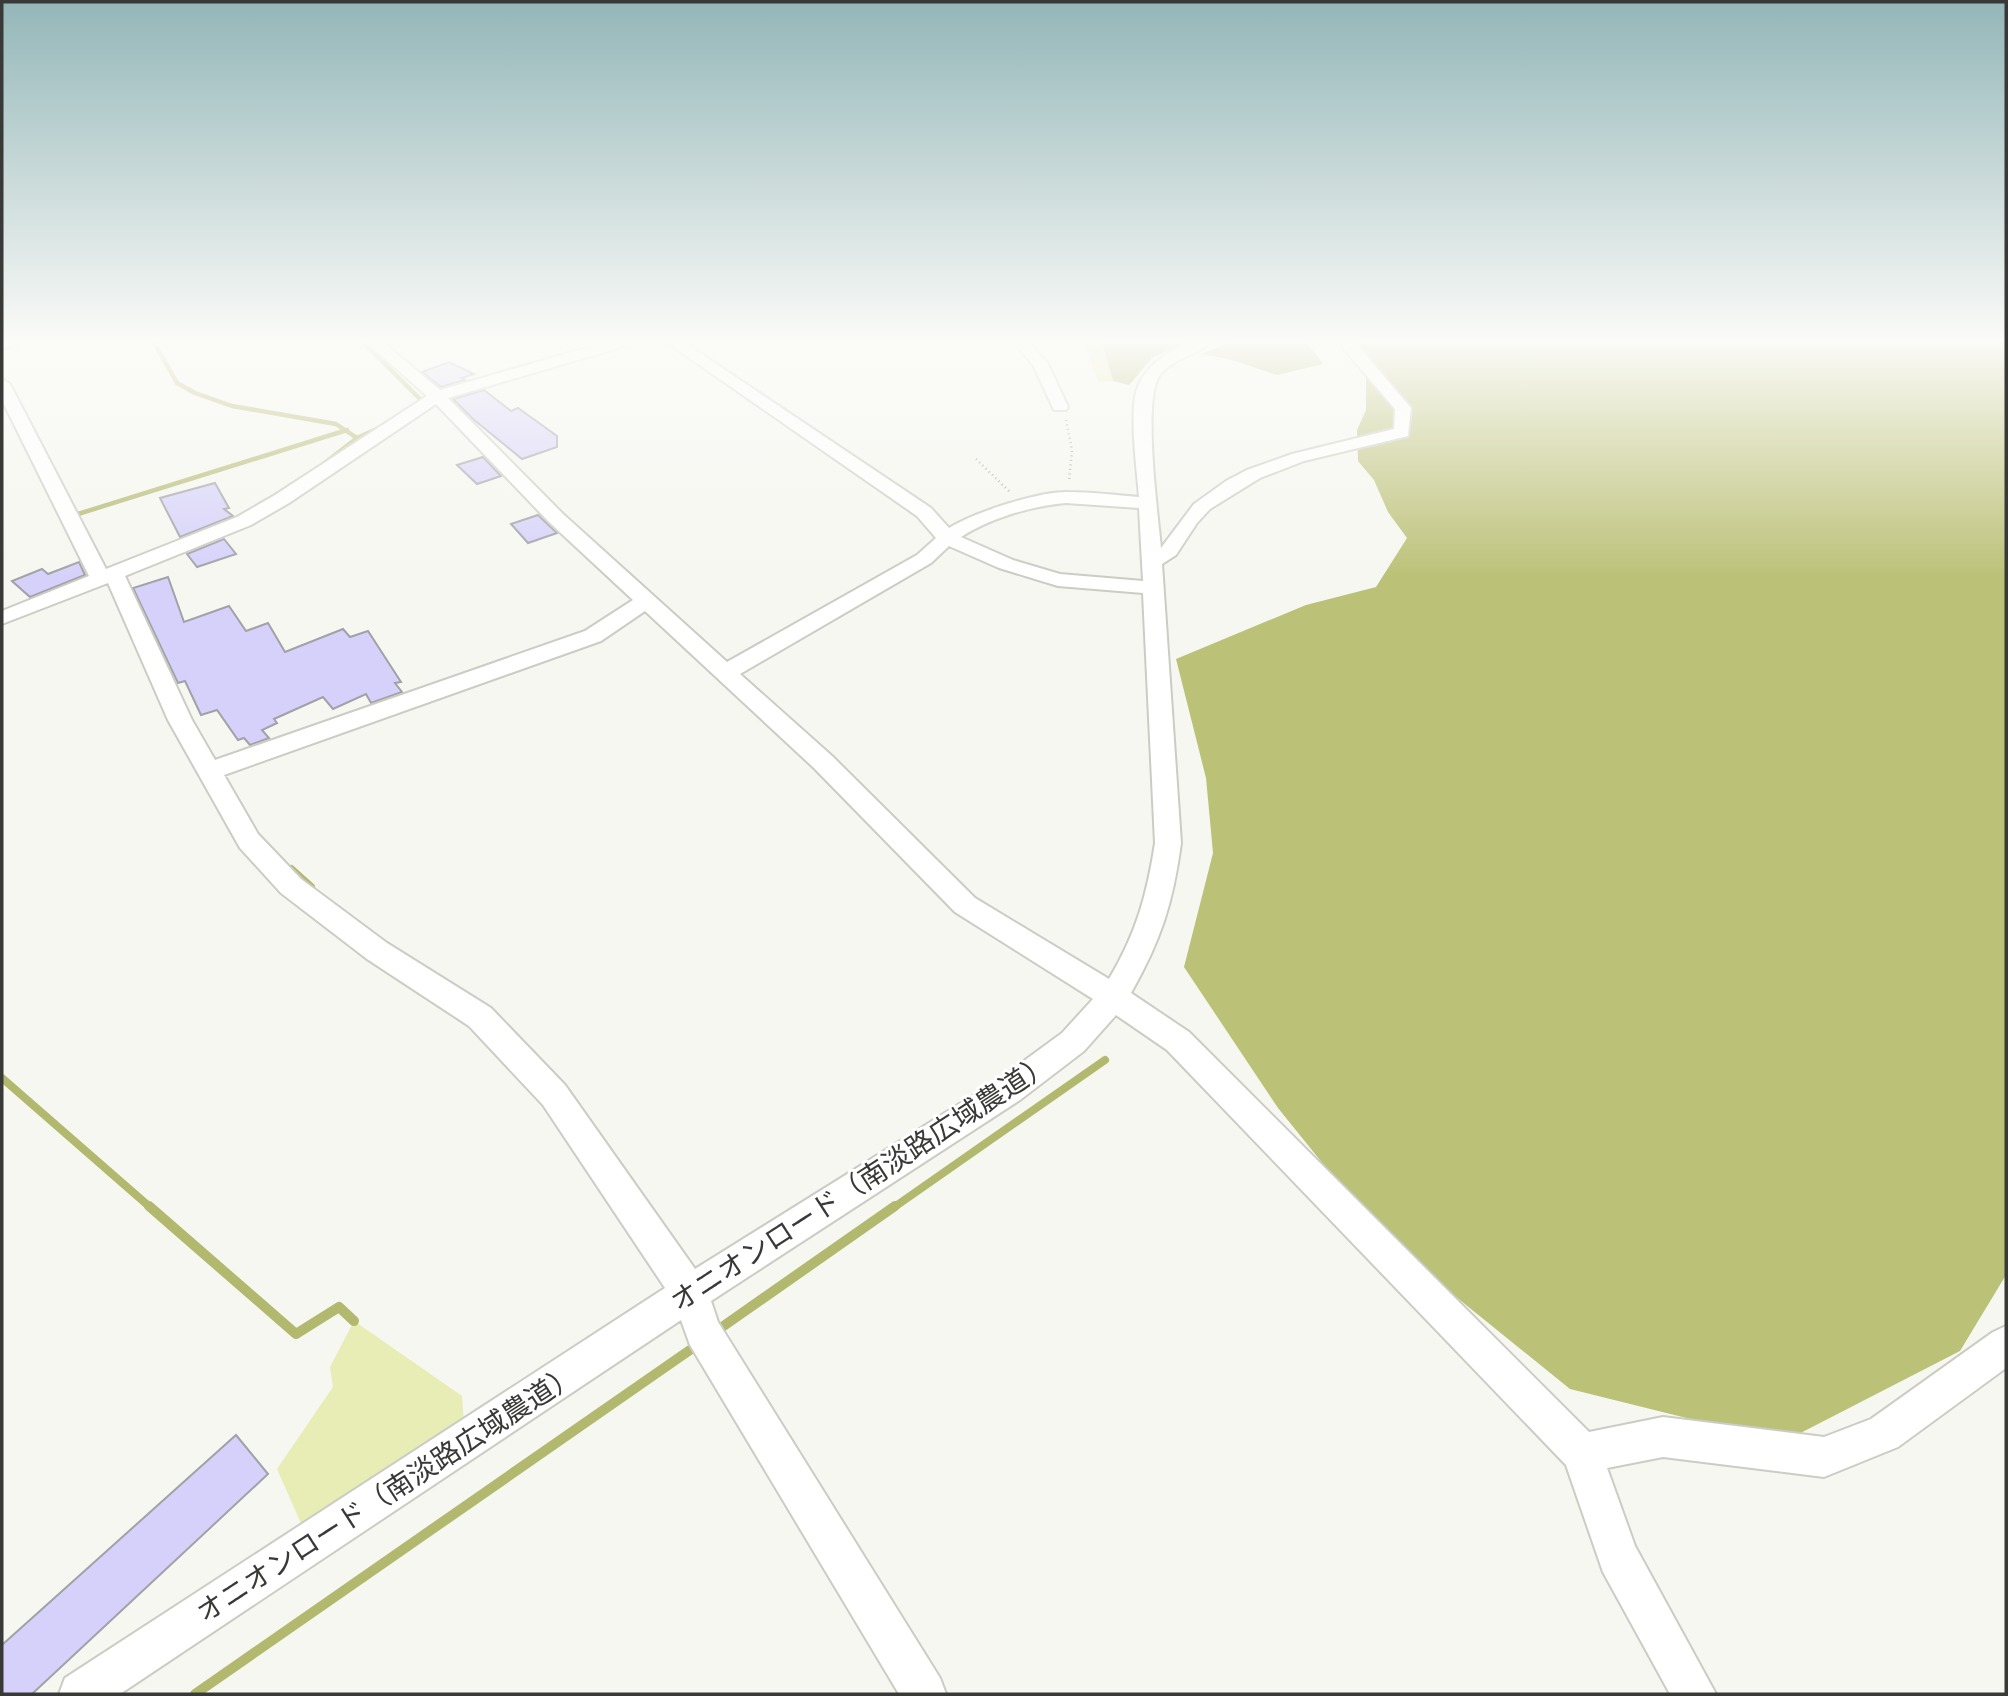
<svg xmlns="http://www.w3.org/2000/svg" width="2008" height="1696" font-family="Literata,'Noto Sans JP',serif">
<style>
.green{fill:#e8ecb5}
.forest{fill:#bcc178}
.water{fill:#b3b86f}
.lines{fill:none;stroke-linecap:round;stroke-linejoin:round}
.stream-far2{stroke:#b3b86f;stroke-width:4.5}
.stream-far1{stroke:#b3b86f;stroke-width:8}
.stream{stroke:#b3b86f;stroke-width:10}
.building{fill:#d6d1fa;stroke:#a2a1a8;stroke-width:2}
.minor-casing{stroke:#ccccc5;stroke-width:4}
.path{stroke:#a0a09c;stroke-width:2.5;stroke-dasharray:1 3.5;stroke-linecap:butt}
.minor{fill:#fff;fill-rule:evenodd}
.labels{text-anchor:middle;stroke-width:6;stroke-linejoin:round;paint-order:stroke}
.near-street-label{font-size:28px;fill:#393937;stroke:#fff}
</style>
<rect width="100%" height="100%" fill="#f6f7f0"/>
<g class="green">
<polygon points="1083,339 1100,339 1113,381 1098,382"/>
<polygon points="354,1321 462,1396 464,1424 304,1530 277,1469 333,1387 330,1367"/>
</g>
<polygon class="forest" points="1351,339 2006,339 2006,1275 1960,1351 1783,1442 1570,1389 1382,1237 1278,1108 1184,967 1213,853 1206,778 1176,659 1306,605 1376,587 1407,538 1388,512 1374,480 1358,461 1357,430 1366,410 1366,372"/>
<g class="water">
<polygon points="1101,339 1196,339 1153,357 1129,385 1113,381"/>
<polygon points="1240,339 1304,339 1323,364 1277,375 1229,359 1201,354"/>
</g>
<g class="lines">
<g class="stream-far2">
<polyline points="152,339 177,383 195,393 232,406 336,424 357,438"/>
<polyline points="360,339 427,406"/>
<polyline points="321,466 357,438 381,427"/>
<polyline points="78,514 347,430"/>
</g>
<g class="stream-far1">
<polyline points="291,869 311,887"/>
<polyline points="2,1078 151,1208"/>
<polyline points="893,1208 1105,1060"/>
</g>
<g class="stream">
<polyline points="149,1206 296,1334 339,1307 354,1321"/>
<polyline points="715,1332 895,1206"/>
<polyline points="195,1694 700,1343"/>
</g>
</g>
<g class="building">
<polygon points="449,362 474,374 462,378 465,380 441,387 422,372"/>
<polygon points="484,390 511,411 518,408 557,436 557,447 522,459 473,419 453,399"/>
<polygon points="483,457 501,476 477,484 457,465"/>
<polygon points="215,483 229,508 224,509 233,516 180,537 160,498"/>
<polygon points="538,515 557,533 528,543 511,524"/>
<polygon points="224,539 236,554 197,567 187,554"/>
<polygon points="79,562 85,575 30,597 12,581 42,569 48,574"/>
<polygon points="168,577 184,622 229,606 246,631 268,623 285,652 343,629 350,637 368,631 401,682 395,683 402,692 371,703 366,694 333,709 323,697 274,719 277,723 262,730 269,738 250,745 244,738 238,740 217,710 201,715 185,681 178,683 133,588"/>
<polygon points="236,1435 268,1474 32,1694 2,1694 2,1645"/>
</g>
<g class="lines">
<defs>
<g id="minor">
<polygon points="26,339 24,342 2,349 2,340"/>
<path d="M363,339h16l61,51 177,-51h24l-2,3 -191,56 115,116 164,148 190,-107 19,-17 -19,-22 -255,-177h17l252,169 18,20c24,-15 90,-37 119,-36 23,0 47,3 71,5 -2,-28 -10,-84 -2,-108 6,-18 21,-30 37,-39 15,-7 24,-11 40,-11 -14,16 -40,18 -54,36 -18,24 -2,139 1,173l33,-44 32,-23 21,-11 45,-16 102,-25 1,-20 -53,-62v-8h16v7l53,62 -3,28 -104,25 -44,17 -50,31 -13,14 -21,32 -14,9 19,279c-8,60 -20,97 -50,150l58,39 400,400 74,-15 161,20 47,-18 122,-87 13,-6v42l-108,79 -74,30 -161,-20 -56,11 28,78 81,148h-46l-67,-122 -37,-107 -399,-415 -51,-35 -32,36 -64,49 -309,201 7,21 222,356 6,16h-47l-209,-349 -9,-25 -561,374h-61l6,-16 600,-390 -122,-183 -74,-79 -102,-67 -86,-66 -41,-45 -72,-128 -60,-137 -106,41v-13l87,-35 -87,-176v-21l8,5 96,185 131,-52 38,-22 152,-99zM436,404l113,118 84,78 -48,31 -370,129 -23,-40 -67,-144 126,-51 38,-22zM1066,503l73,5 4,73 -83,-7 -47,-14 -52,-23c29,-19 71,-31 105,-34zM949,546l50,22 59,18 85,7 12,250c-8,52 -19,91 -46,136l-134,-81 -143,-142 -92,-82 191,-111zM645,611l169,157 141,144 138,87 -31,34 -64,47 -303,189 -130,-184 -74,-77 -104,-65 -86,-64 -43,-45 -34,-59 377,-134z"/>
<polygon points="1011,339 1026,339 1048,364 1068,407 1066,410 1054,410 1033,365"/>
</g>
</defs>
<use href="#minor" class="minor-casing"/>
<g class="path">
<polyline points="1066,420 1072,450 1069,480"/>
<polyline points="976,459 1011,493"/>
</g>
<use href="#minor" class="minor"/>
</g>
<linearGradient id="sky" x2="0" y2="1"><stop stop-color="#93b6b8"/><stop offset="0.59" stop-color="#fbfbf8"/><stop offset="1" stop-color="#fbfbf8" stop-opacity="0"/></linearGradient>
<rect width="2008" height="577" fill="url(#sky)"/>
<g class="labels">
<g class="near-street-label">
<text transform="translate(861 1182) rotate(-33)" y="10">オニオンロード（南淡路広域農道）</text>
<text transform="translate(387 1493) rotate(-33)" y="10">オニオンロード（南淡路広域農道）</text>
</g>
</g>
<rect width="2008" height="1696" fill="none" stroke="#393937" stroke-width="7"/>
</svg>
